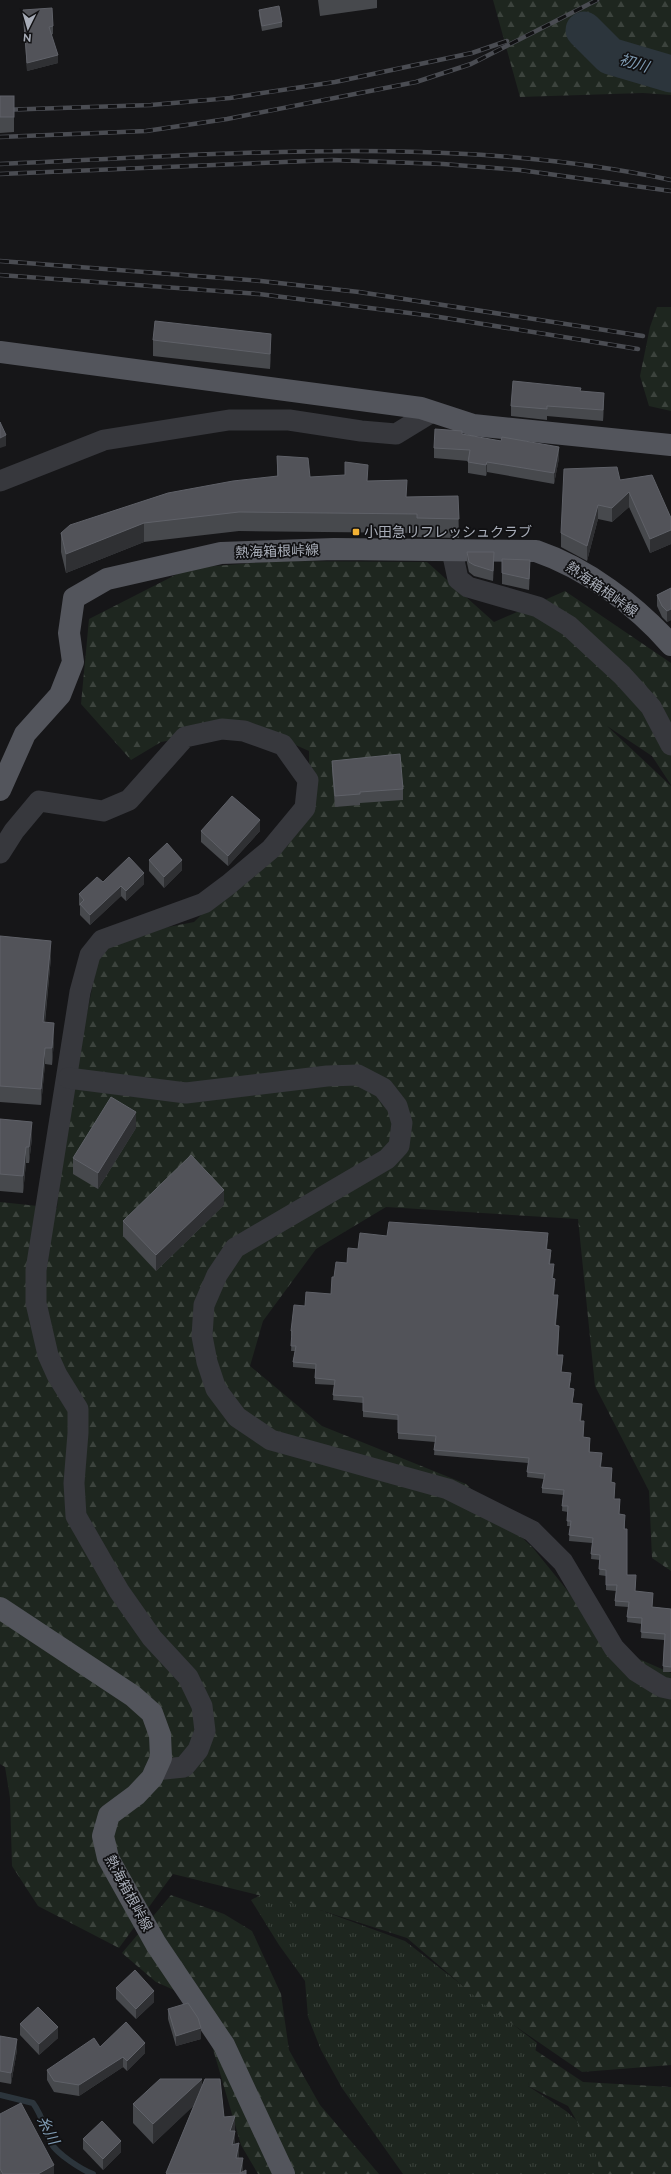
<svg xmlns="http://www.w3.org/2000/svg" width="671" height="2174" font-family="Raleway,'Noto Sans JP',sans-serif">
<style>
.grass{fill:url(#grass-tufts)}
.forest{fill:url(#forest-firs)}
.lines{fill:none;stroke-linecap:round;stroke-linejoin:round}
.stream{stroke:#2c353c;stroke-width:6}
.river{stroke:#2c353c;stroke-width:37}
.street{stroke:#37383d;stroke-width:21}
.primary{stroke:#53555c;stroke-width:22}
.rail-casing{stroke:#4a4c52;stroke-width:4.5}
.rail{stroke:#111113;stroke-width:3;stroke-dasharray:9;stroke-linecap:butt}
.wall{fill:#47494d}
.shaded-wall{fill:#2f3033}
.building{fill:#525359;stroke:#5f6168}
.poi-dot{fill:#f2b134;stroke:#111113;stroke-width:1.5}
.labels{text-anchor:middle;stroke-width:3.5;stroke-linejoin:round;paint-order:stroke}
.poi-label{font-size:14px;fill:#a8adb8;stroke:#111113;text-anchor:start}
.street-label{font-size:14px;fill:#a8adb8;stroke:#111113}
.water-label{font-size:15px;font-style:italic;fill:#7f9bb3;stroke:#111113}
</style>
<defs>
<pattern id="grass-tufts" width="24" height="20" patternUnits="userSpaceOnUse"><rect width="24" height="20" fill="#1e261f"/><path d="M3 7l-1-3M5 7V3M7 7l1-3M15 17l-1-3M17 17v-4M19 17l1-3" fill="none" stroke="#3c433d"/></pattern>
<pattern id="forest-firs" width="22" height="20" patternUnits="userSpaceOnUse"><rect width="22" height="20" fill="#1e261f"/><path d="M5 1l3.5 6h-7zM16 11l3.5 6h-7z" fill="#3c433d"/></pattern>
</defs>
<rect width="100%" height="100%" fill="#161618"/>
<polygon class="grass" points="268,1891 405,1941 537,2043 528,2086 566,2111 591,2133 602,2174 403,2174 342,2088 321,2050 308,2017 305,1981 279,1945 251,1900"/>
<g class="forest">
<polygon points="493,0 671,0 671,95 643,93 520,97"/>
<polygon points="657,307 671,307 671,411 649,406 640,376 650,327"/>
<path d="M278,561l149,1 67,60 71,-31 106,72v122l-19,-29 -45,-30 64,60v785l-19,-13 -3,-67 -54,-105 -17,-167 -192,-12 -70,42 -53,72 -13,45 72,60 144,58 67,64 81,100 57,25v392l-89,7 -96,-66 -79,-68 -84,-27 -150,-37 -54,74 -81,-42 -26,-40 -2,-68 -5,-31 -5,-3v-562l57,6c6,-90 27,-179 45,-268l92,-18 115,-113v-58l-56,-25 -92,16 -30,18 -50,-56 8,-85 100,-51z"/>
<polygon points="171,1895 224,1914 252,1931 281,1994 289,2050 320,2105 379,2174 258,2174 241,2145 199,2001 156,1982 122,1953"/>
<polygon points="532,2048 583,2082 671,2087 671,2174 600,2174 596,2154 568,2106 528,2086"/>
</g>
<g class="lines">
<path class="stream" d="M0,2095l33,8c9,12 12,26 18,40 6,11 31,27 42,31"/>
<polyline class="river" points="584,30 610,56 671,74"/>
<g class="street">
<polyline points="0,481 104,440 229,420 289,420 361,431 396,434 432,412"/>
<polyline points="452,551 458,579 468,587 538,607 569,626 622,675 651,707 671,745"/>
<polyline points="0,853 14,831 39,801 103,811 129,800 185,737 222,729 244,731 283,745 308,780 305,808 271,849 228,885 204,903 102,940 90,955 80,992 36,1270 36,1303 48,1355 57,1375 78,1409 78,1433 74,1483 76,1516 119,1591 152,1638 188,1677 202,1706 205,1731 198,1750 184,1767 155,1770"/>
<polyline points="68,1078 186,1093 327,1076 358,1075 383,1088 397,1106 402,1123 399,1146 387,1159 235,1248 217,1275 204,1305 202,1336 207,1362 216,1389 237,1417 271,1440 448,1489 532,1531 563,1562 614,1648 636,1671 662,1687 671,1689"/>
</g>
<g class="primary">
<polyline points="0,352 421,408 473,425 671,445"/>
<path d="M0,790l25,-56 35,-39 13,-33 -4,-29 5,-35 33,-19 114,-26 113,-4 202,2c50,17 100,54 135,94"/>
<polyline points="0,1608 133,1696 152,1713 160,1735 161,1758 152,1778 136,1795 109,1815 103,1836 108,1858 156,1944 224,2045 284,2174"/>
</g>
<defs>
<g id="rail">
<polyline points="0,110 151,105 230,98 335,82 472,53 507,41"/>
<polyline points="0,137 146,131 227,119 416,82 471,64 597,0"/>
<path d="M0,164c224,-9 450,-31 671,16"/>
<polyline points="0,174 332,160 443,164 520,170 671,191"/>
<polyline points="0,261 261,281 359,292 643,336"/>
<polyline points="0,275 259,294 433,316 638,349"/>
</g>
</defs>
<use href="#rail" class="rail-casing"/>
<use href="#rail" class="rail"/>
</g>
<g class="wall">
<polygon points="318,0 377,0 377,8 320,16"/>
<polygon points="23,10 53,26 53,34 51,35 58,63 27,71"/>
<polygon points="259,10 282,22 282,27 262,31 259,15"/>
<polygon points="0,96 14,117 14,132 0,133"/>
<polygon points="153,340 271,350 270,369 153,356"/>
<polygon points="581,391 604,404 603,421 547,416 547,420 511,416 511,406"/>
<polygon points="462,434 559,458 554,484 487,472 486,476 468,473 468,461 434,458 434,448"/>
<polygon points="277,456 310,477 368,481 407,497 458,496 459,538 417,537 417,533 239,531 144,542 66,573 61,552 61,533 277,476"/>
<polygon points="620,480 671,518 671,544 650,553 629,507 612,522 598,519 587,561 561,547 561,533"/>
<polygon points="467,552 494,563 493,581 474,576 469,572 467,563"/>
<polygon points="502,559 530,570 529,590 502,584"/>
<polygon points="671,588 671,620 667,622 662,617 657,606 657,595"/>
<polygon points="332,761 403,789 403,800 360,803 360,805 335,807 332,771"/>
<polygon points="201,831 260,831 228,866 201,842"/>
<polygon points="149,860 182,870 164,888 149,871"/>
<polygon points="103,882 144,884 126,901 121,896 90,925 80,915 80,906 79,905 79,894"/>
<polygon points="0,936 51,957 45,1023 54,1040 52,1065 45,1064 41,1105 0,1102"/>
<polygon points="0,1119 32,1138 29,1163 26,1163 23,1193 0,1191"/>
<polygon points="136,1128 98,1189 73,1174 73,1158"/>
<polygon points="224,1205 156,1271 123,1236 123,1221"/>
<polygon points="387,1236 548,1239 547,1249 551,1255 550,1264 554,1270 553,1278 555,1284 554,1295 558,1301 556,1325 559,1331 558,1355 563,1360 561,1372 571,1379 569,1388 574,1394 572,1403 582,1410 581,1421 584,1426 583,1437 590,1443 590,1452 602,1458 601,1467 612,1473 611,1482 615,1488 614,1499 620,1505 619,1514 625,1520 625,1529 627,1575 636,1581 635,1591 653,1598 652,1607 671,1609 671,1672 663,1672 664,1640 641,1638 642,1624 627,1622 628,1607 615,1606 615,1601 616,1591 606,1590 606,1576 599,1575 600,1560 591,1559 592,1543 569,1541 570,1526 567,1526 568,1512 562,1511 563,1495 542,1493 542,1488 544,1479 527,1477 528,1463 434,1455 435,1442 398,1439 398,1420 363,1417 363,1403 333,1400 334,1385 315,1384 315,1369 293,1367 293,1362 295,1351 291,1351 292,1336 291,1336 291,1331 305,1306 331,1294 334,1277 347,1263 358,1249"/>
<polygon points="116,1988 154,2002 136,2019 116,1999"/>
<polygon points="168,2009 201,2039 176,2046 168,2019"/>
<polygon points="20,2024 58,2038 39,2055 20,2035"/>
<polygon points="0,2036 17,2050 11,2084 0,2082"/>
<polygon points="100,2047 145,2053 127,2071 123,2067 79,2096 54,2092 47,2080 47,2070"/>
<polygon points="202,2087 235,2131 235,2144 243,2172 246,2174 166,2174 194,2105 153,2144 133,2123 133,2104"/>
<polygon points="0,2114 54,2174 0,2174"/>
<polygon points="83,2139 121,2152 103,2170 83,2149"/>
</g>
<g class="shaded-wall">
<polygon points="58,55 58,63 27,71 27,63"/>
<polygon points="271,334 271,350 270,369 270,354"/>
<polygon points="604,393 604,404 603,421 603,410"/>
<polygon points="6,435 6,446 0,448 0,438"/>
<polygon points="559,447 559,458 554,484 554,473"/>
<polygon points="487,462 487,472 486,476 486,465"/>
<polygon points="629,492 629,507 612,522 612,508"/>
<polygon points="598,505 598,519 587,561 587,546"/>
<polygon points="144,523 144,542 66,573 66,554"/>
<polygon points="671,530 671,544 650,553 650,539"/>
<polygon points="671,609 671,620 667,622 667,611"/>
<polygon points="260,820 260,831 228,866 228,856"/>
<polygon points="182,860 182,870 164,888 164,877"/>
<polygon points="144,873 144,884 126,901 126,891"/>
<polygon points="121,886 121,896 90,925 90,915"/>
<polygon points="51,941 51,957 43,1039 43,1022"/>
<polygon points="54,1023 54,1040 52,1065 52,1048"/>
<polygon points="45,1048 45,1064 41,1105 41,1089"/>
<polygon points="136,1112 136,1128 98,1189 98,1173"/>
<polygon points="32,1122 32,1138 29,1163 29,1147"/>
<polygon points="26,1147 26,1163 23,1193 23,1176"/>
<polygon points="224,1190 224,1205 156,1271 156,1255"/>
<polygon points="555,1279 555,1284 553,1300 553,1295"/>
<polygon points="154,1991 154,2002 136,2019 136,2009"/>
<polygon points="58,2027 58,2038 39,2055 39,2044"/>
<polygon points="201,2028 201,2039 176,2046 176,2036"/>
<polygon points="17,2039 17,2050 11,2084 11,2073"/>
<polygon points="145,2043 145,2053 127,2071 127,2061"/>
<polygon points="123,2057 123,2067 79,2096 79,2085"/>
<polygon points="202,2079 202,2098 153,2144 153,2124"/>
<polygon points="235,2116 235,2150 232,2164 230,2131"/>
<polygon points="121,2141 121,2152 103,2170 103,2159"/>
<polygon points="239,2143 239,2162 236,2158"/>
<polygon points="243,2158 243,2174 240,2174"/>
<polygon points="54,2165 54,2174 38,2174"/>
</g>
<g class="building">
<polygon points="279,6 282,22 262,26 259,10"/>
<polygon points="52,8 53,26 49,27 58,55 27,63 23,10"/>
<rect x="0" y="96" width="14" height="21"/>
<polygon points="155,321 271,334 270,354 153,340"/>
<polygon points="513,381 581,388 580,391 604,393 603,410 547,406 547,409 511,406"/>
<polygon points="0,422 6,435 0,438"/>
<polygon points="435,429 462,431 462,434 501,441 502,437 559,447 554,473 487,462 486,465 468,462 470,450 434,448"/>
<polygon points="277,456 308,458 310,477 345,475 345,462 368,465 367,481 407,480 406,497 458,496 459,519 417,518 417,514 239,512 144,523 66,554 61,533 70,525 168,493 233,481 278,476"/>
<polygon points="617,467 620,480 652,475 671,518 671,530 650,539 629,492 612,508 598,505 587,546 561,533 564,469"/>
<polygon points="467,552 494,552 493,571 474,565 469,562"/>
<polygon points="502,559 530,560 529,579 502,573"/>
<polygon points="671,588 671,609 667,611 662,606 657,595"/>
<polygon points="400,754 403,789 360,792 360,794 335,796 332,761"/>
<polygon points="232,796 260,820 228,856 201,831"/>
<polygon points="167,843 182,860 164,877 149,860"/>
<polygon points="129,857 144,873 126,891 121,886 90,915 80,904 84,900 79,894 97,877 103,882"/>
<polygon points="0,936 51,941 43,1022 54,1023 52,1048 45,1048 41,1089 0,1086"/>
<polygon points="111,1097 136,1112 98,1173 73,1158"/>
<polygon points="0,1119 32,1122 29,1147 26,1147 23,1176 0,1174"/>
<polygon points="191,1155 224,1190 156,1255 123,1221"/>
<polygon points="389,1222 548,1233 546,1249 551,1250 549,1264 554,1264 552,1278 555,1279 553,1295 558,1295 555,1325 559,1326 557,1355 563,1355 561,1372 571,1373 569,1388 574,1389 572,1403 582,1404 580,1421 584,1421 583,1437 590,1438 589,1452 602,1453 600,1467 612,1468 611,1482 615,1483 614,1499 620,1499 619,1514 625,1515 624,1529 627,1529 627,1575 636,1575 635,1591 653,1593 652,1607 671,1609 671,1667 663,1666 665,1634 641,1632 642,1618 627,1617 629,1602 615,1601 617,1585 606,1585 606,1570 599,1569 600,1555 591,1554 593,1538 569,1535 571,1521 567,1521 568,1506 562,1506 564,1490 542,1488 545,1474 527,1472 529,1458 434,1450 436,1436 398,1433 398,1415 363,1411 363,1397 333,1395 335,1380 315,1378 316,1364 293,1362 296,1346 291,1346 292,1331 291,1331 294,1305 305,1306 306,1292 331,1294 332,1277 334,1277 336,1262 347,1263 348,1248 358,1249 360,1233 387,1236"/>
<polygon points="135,1970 154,1991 136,2009 116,1988"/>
<polygon points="188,2003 198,2018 201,2028 176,2036 168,2009"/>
<polygon points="38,2007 58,2027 39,2044 20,2024"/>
<polygon points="126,2022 145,2043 127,2061 123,2057 79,2085 54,2081 47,2070 94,2038 100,2047"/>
<polygon points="0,2036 17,2039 11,2073 0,2071"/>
<polygon points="160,2079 202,2079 153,2124 133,2104"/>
<polygon points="205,2079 220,2079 224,2117 235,2116 230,2131 235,2131 232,2145 239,2143 236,2158 243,2158 240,2173 246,2170 246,2174 167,2174 166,2173"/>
<polygon points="21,2103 54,2165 38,2174 3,2174 0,2169 0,2114"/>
<polygon points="102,2121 121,2141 103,2159 83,2139"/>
</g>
<rect class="poi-dot" x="352" y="528" width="8" height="8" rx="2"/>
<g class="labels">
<g class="poi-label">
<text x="364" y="537">小田急リフレッシュクラブ</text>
</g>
<g class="street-label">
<text transform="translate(277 551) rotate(-2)" y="5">熱海箱根峠線</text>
<text transform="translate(602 589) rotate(35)" y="5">熱海箱根峠線</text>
<text transform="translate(129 1893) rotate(62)" y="5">熱海箱根峠線</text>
</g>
<g class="water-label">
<text transform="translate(634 63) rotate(17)" y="5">初川</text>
<text transform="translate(48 2130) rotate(63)" y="5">糸川</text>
</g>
</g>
<g transform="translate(28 28) rotate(185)" stroke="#111113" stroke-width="3" paint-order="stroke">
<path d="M0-3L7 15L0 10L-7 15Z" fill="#a8adb8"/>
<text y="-6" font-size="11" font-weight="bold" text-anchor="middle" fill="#a8adb8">N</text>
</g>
</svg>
